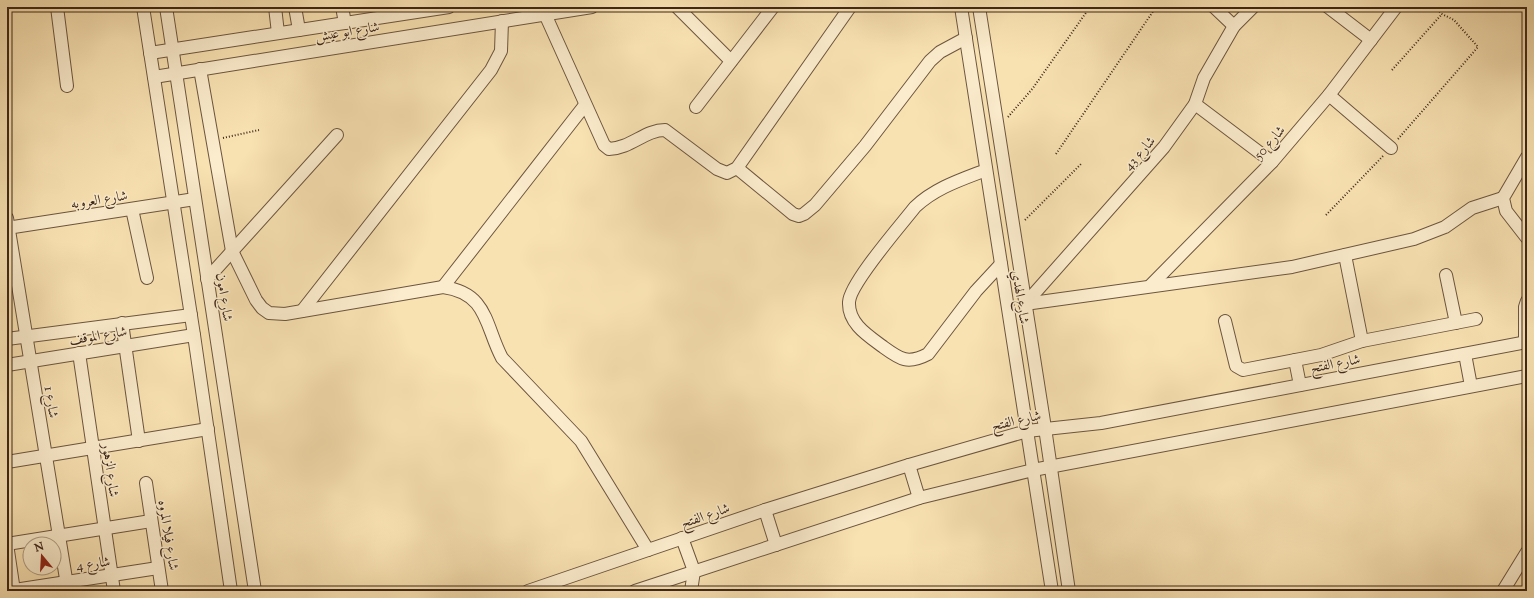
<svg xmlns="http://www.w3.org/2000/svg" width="1534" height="598" font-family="'Sorts Mill Goudy',Amiri,serif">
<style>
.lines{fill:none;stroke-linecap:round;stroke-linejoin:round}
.minor-casing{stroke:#6c553f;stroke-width:14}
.path{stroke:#3d2619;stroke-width:2;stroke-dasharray:1 2;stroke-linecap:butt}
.minor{stroke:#fbeccd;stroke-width:12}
.labels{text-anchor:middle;stroke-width:3;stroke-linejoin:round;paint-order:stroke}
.street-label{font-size:14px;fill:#3d2619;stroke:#fbeccd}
</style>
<rect width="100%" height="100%" fill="#f9e2b2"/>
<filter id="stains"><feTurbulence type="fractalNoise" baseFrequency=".005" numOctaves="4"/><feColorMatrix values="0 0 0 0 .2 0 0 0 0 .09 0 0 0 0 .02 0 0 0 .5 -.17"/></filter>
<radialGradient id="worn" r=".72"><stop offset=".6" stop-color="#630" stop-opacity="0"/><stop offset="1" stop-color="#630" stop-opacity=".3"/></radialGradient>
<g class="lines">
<defs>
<g id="minor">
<polyline points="57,7 67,86"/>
<polyline points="143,7 194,335 231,591"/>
<polyline points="166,7 255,591"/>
<polyline points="275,7 278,33"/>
<polyline points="295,7 299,30"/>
<polyline points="342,7 345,23"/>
<polyline points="677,7 731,61"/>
<polyline points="961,7 1052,591"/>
<polyline points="979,7 1045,428 1069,591"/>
<polyline points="1214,7 1234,26"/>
<polyline points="1328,7 1371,40"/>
<path d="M545,14l59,131 5,4c22,-1 36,-19 56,-19l52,39 10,4 10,-5 113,-161"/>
<polyline points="150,53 449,7"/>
<path d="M200,69l32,182 24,49 6,8 7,5 16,1 158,-27c45,6 42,39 59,71l79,83 67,109"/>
<polyline points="154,77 592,7"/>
<polyline points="1329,95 1391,148"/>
<polyline points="1195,104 1272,162"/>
<polyline points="696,107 773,7"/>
<polyline points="1527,157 1503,198 1506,211 1527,238"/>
<polyline points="737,168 793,214 799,216 804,214 815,205 865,146 930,61 940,52 966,38"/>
<path d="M986,170c-26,10 -51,18 -71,37 -14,18 -65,76 -66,95 -1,21 18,33 33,44 18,13 25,19 46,8l48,-63 25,-27"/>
<polyline points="132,209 147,278"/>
<polyline points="7,218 68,591"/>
<polyline points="7,228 195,199"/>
<polyline points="1345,255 1362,341"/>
<polyline points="1446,275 1456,323"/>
<polyline points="207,279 337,135"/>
<polyline points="1151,285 1272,162 1329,95 1396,7"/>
<polyline points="443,287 585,105"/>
<polyline points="1025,304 1292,267 1414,239 1445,227 1472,208 1503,198"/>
<polyline points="1025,304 1164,147 1195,104 1204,78 1234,26 1253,7"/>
<polyline points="302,311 491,70 501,51 502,21"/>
<polyline points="1225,321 1236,366 1243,370 1321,355 1362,341 1476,319"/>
<polyline points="122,323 139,441"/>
<polyline points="7,339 191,315"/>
<polyline points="1525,342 1525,307 1527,301"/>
<polyline points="79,353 114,591"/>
<polyline points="1465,354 1471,386"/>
<polyline points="1295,360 1300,385"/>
<polyline points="7,365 194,335"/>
<polyline points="7,462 208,429"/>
<polyline points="909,465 919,498"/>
<polyline points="146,483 162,591"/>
<polyline points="765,510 776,545"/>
<polyline points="682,538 694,571 691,591"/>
<polyline points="7,544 151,521"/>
<polyline points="7,544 14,591"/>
<polyline points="8,591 158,568"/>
<polyline points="528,591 765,510 909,465 1027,431 1101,423 1527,342"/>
<polyline points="635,591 919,498 1033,470 1527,376"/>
<polyline points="1503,591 1527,552"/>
</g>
</defs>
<use href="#minor" class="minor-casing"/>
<g class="path">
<polyline points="1392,70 1442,14"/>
<polyline points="1008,117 1033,88 1090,7"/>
<polyline points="223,138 259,130"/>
<polyline points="1398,139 1478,47 1454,20 1442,14 1434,7"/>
<polyline points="1056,154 1156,7"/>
<polyline points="1326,215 1383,156"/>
<polyline points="1025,220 1082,163"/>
</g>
<use href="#minor" class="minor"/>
</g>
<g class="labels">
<g class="street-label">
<text transform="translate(347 31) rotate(-9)" y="5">شارع ابو عيش</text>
<text transform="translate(1269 142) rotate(-49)" y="5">شارع 50</text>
<text transform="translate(1139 153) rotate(-49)" y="5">شارع 43</text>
<text transform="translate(99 199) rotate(-9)" y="5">شارع العروبه</text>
<text transform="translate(225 297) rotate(81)" y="5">شارع امون</text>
<text transform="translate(1021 297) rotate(81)" y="5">شارع الهدي</text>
<text transform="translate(98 335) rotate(-9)" y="5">شارع الموقف</text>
<text transform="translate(1335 363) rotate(-11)" y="5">شارع الفتح</text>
<text transform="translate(52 402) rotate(81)" y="5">شارع 1</text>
<text transform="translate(1016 420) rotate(-13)" y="5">شارع الفتح</text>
<text transform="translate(111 470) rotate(82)" y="5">شارع الزهور</text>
<text transform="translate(705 515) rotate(-19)" y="5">شارع الفتح</text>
<text transform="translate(169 535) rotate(81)" y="5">شارع فيلا المروه</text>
<text transform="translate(93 563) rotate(-8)" y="5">شارع 4</text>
</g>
</g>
<rect width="1534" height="598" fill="none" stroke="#f9e2b2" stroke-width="24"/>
<rect x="8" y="8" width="1518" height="582" fill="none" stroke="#3d2619" stroke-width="2"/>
<rect x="12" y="12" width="1510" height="574" fill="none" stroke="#3d2619"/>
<g transform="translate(42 556) rotate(342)"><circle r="19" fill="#fbeccd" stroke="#af9d85"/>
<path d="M0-3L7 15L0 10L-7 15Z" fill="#8f2418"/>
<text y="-6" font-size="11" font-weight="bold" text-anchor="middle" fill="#3d2619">N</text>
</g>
<rect width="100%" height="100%" filter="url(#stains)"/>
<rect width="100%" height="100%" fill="url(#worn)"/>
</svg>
